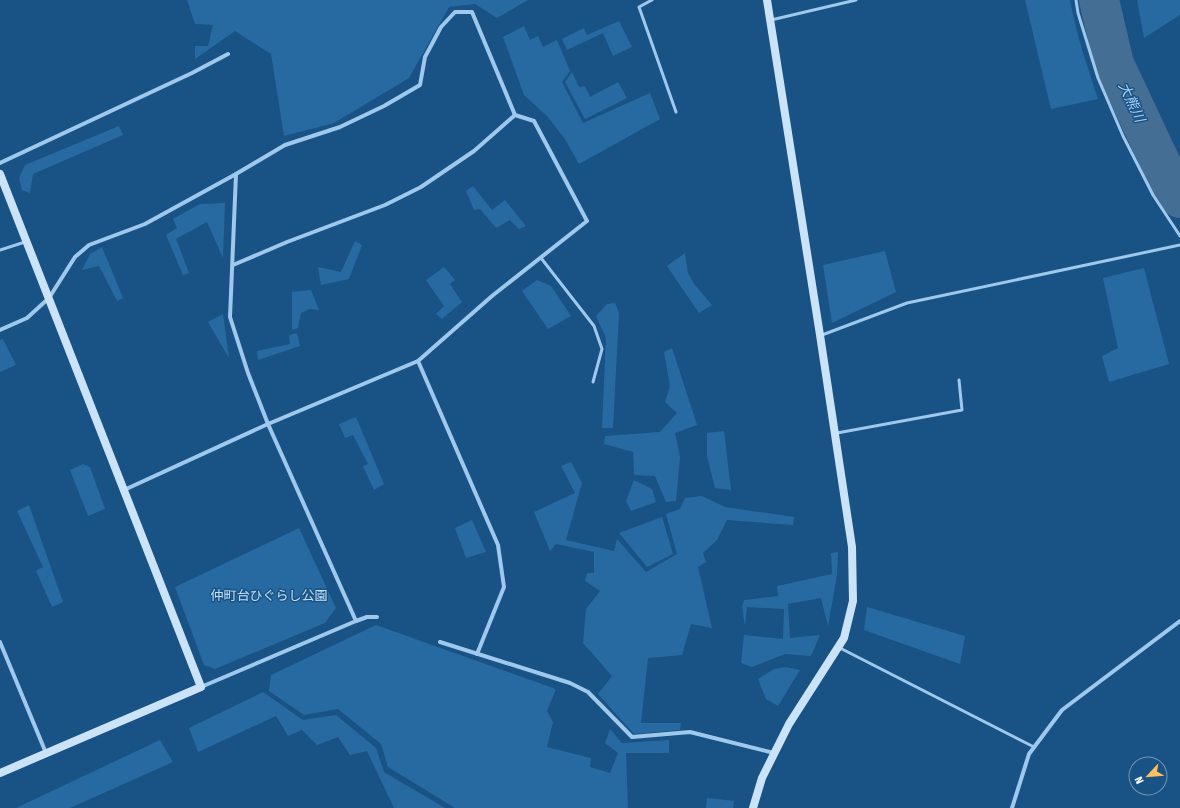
<svg xmlns="http://www.w3.org/2000/svg" width="1180" height="808" font-family="'Fira Sans Condensed','Noto Sans JP',sans-serif">
<style>
.green{fill:#276aa2}
.lines{fill:none;stroke-linecap:round;stroke-linejoin:round}
.river{stroke:#446e94;stroke-width:40}
.lane{stroke:#9ec8ec;stroke-width:3}
.street{stroke:#9ec8ec;stroke-width:4}
.secondary{stroke:#cae3f9;stroke-width:8}
.labels{text-anchor:middle;stroke-width:3;stroke-linejoin:round;paint-order:stroke}
.park-label{font-size:13px;fill:#c3e0f9;stroke:#195285}
.water-label{font-size:14px;font-style:italic;fill:#aad2f4;stroke:#195285}
</style>
<rect width="100%" height="100%" fill="#195285"/>
<g class="green">
<polygon points="187,0 528,0 497,18 475,4 449,7 409,78 334,123 284,136 271,54 235,31 195,59 195,46 208,46 213,25 195,24"/>
<path d="M1025,0h45c6,33 17,66 28,99l-47,10z"/>
<polygon points="1137,0 1180,0 1180,15 1144,38"/>
<polygon points="619,21 632,47 613,56 603,33 567,50 562,39 584,28 587,35"/>
<polygon points="524,26 530,40 538,36 543,47 557,40 570,71 562,82 583,123 650,93 660,119 579,164 565,139 547,116 524,95 503,37"/>
<polygon points="572,72 579,87 585,86 590,97 618,82 627,98 585,119 565,82"/>
<polygon points="119,126 123,135 33,174 30,193 22,190 19,178 25,165"/>
<polygon points="473,186 492,210 505,200 526,226 519,229 510,220 496,228 480,209 474,210 466,191"/>
<polygon points="225,203 223,258 207,222 176,239 189,273 183,275 166,235 177,228 173,219 200,204"/>
<polygon points="355,241 362,245 349,279 321,285 318,267 341,272"/>
<polygon points="102,247 123,298 117,301 99,266 82,270 90,254"/>
<polygon points="885,251 896,292 832,323 823,265"/>
<polygon points="685,253 688,273 694,284 712,305 699,313 667,266"/>
<polygon points="444,267 455,280 450,284 462,302 442,319 436,314 444,306 426,280"/>
<polygon points="1144,268 1169,364 1109,382 1102,356 1118,348 1103,278"/>
<polygon points="537,280 551,286 571,316 548,329 522,291"/>
<polygon points="311,290 319,310 309,309 301,313 298,328 292,330 292,292"/>
<polygon points="615,303 619,313 613,428 602,428 606,338 596,316 607,304"/>
<polygon points="223,314 229,358 208,322"/>
<polygon points="297,333 300,346 258,360 257,351 290,344 289,335"/>
<polygon points="3,339 16,365 0,372 0,340"/>
<polygon points="672,348 697,425 675,433 680,457 676,501 666,502 655,476 634,475 633,452 604,444 605,436 660,432 677,413 665,402 670,386 664,352"/>
<polygon points="356,417 384,484 374,490 363,466 368,464 353,435 345,438 339,424"/>
<polygon points="724,431 731,490 715,488 707,456 707,433"/>
<polygon points="571,462 582,483 566,540 614,551 617,539 646,572 677,554 666,514 680,509 685,498 702,496 725,507 794,517 793,525 727,520 717,540 703,553 706,562 698,567 712,628 691,624 682,655 648,658 641,723 681,723 680,730 634,734 598,694 612,676 583,643 586,609 600,591 585,581 587,573 594,573 594,552 556,544 550,551 534,512 575,493 561,466"/>
<polygon points="83,464 90,467 105,509 88,516 70,470"/>
<polygon points="634,480 652,489 656,502 631,511 626,501"/>
<polygon points="29,505 63,602 52,607 36,571 43,567 17,511"/>
<polygon points="662,517 673,554 647,567 619,533"/>
<polygon points="472,520 486,552 466,558 455,528"/>
<polygon points="299,528 336,608 325,623 215,669 204,665 175,587"/>
<polygon points="838,552 837,575 828,626 821,598 788,604 790,638 820,635 811,656 785,654 752,667 741,663 744,635 783,639 784,609 747,607 745,626 742,607 744,600 778,596 777,586 832,574 831,553"/>
<polygon points="867,607 965,636 960,664 864,630"/>
<polygon points="376,625 556,689 547,711 553,722 547,747 591,758 590,767 610,773 618,753 605,743 610,729 622,743 669,740 669,753 626,753 628,808 455,808 388,767 381,744 338,709 304,715 269,691 271,675"/>
<polygon points="786,667 800,670 778,706 766,699 758,679 774,669"/>
<polygon points="263,692 303,720 336,715 376,748 384,772 445,808 394,808 367,751 350,755 338,737 317,745 302,730 288,736 276,716 198,752 189,728"/>
<polygon points="160,740 173,762 70,808 16,808"/>
<polygon points="707,798 734,801 733,808 706,808"/>
</g>
<g class="lines">
<polyline class="river" points="1099,0 1114,64 1168,179 1180,198"/>
<g class="lane">
<polyline points="652,0 639,7 676,112"/>
<polyline points="1076,0 1078,13 1098,78 1123,136 1153,195 1180,236"/>
<polyline points="771,20 856,0"/>
<polyline points="0,250 25,242"/>
<polyline points="541,258 594,326 602,349 593,382"/>
<polyline points="822,335 907,303 1180,245"/>
<polyline points="837,433 962,410 959,380"/>
<polyline points="838,647 1034,747"/>
</g>
<g class="street">
<polyline points="0,163 192,73 228,54"/>
<polyline points="233,265 287,242 385,205 421,187 474,151 515,115"/>
<polyline points="0,330 27,318 49,298 75,257 89,245 145,224 236,174 285,145 340,127 384,106 420,85 425,57 441,27 455,12 472,12 515,115 534,121 587,221 492,296 418,361 268,424 124,490"/>
<polyline points="418,361 498,545 504,587 477,654"/>
<polyline points="356,621 367,617 377,617"/>
<polyline points="0,642 46,753"/>
<polyline points="440,642 570,683 588,692 632,737 690,732 774,753"/>
<polyline points="201,687 356,621 268,424 248,373 230,317 236,174"/>
<polyline points="1012,808 1029,754 1062,710 1180,621"/>
</g>
<g class="secondary">
<polyline points="0,174 201,687 0,773"/>
<polyline points="753,808 762,778 789,724 844,638 853,601 852,547 820,335 767,0"/>
</g>
</g>
<g class="labels">
<g class="park-label">
<text x="269" y="600">仲町台ひぐらし公園</text>
</g>
<g class="water-label">
<text transform="translate(1132 102) rotate(65)" y="5">大熊川</text>
</g>
</g>
<g transform="translate(1148 776) rotate(244)"><circle r="19" fill="#195285" stroke="#7597b6"/>
<path d="M0-3L7 15L0 10L-7 15Z" fill="#ffc059"/>
<text y="-6" font-size="11" font-weight="bold" text-anchor="middle" fill="#ffffff">N</text>
</g>
</svg>
